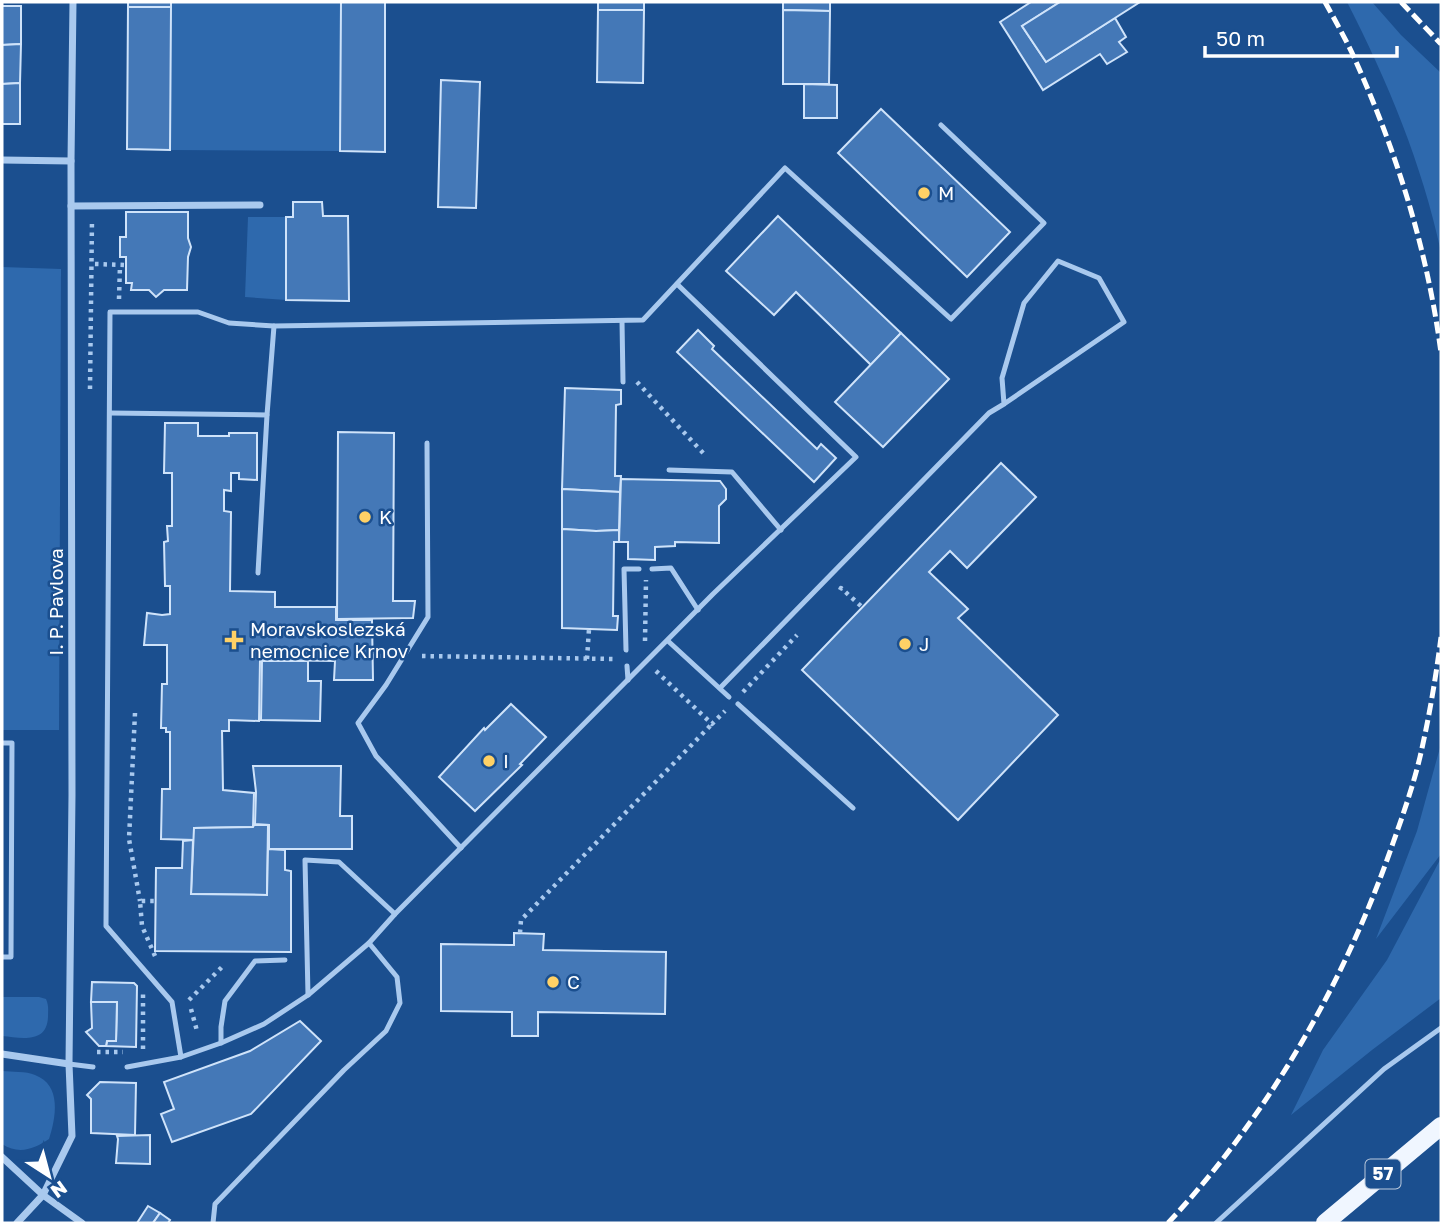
<svg xmlns="http://www.w3.org/2000/svg" width="1443" height="1225" font-family="'Golos Text',sans-serif">
<style>
.green{fill:#2e69ad}
.building{fill:#4478b7;stroke:#cfe3fa;stroke-width:2}
.lines{fill:none;stroke-linecap:round;stroke-linejoin:round}
.path{stroke:#a9c9ee;stroke-width:4.5;stroke-dasharray:3.5 5;stroke-linecap:butt}
.service{stroke:#a9c9ee;stroke-width:5}
.minor{stroke:#a9c9ee;stroke-width:7}
.primary{stroke:#f0f6ff;stroke-width:18}
.rail{stroke:#fff;stroke-width:5;stroke-dasharray:12 5;stroke-linecap:butt}
.poi-dot{fill:#ffd166;stroke:#1b4f8f;stroke-width:2.5}
.labels{text-anchor:middle;stroke-width:5;stroke-linejoin:round;paint-order:stroke}
.shield{fill:#1b4f8f;stroke:#bbcadd;stroke-width:2}
.shield-label{font-size:18px;font-weight:bold;fill:#fff}
.poi-label{font-size:19px;fill:#fff;stroke:#1b4f8f;text-anchor:start}
.street-label{font-size:19px;fill:#fff;stroke:#1b4f8f}
</style>
<rect width="100%" height="100%" fill="#1b4f8f"/>
<g class="green">
<polygon points="171,2 341,2 340,151 170,150"/>
<path d="M1347,2h25l29,33 40,38v179c-19,-88 -53,-170 -94,-250z"/>
<polygon points="248,217 286,217 286,300 245,297"/>
<polygon points="2,267 61,269 59,730 2,730"/>
<polygon points="1441,744 1441,854 1376,939 1417,831"/>
<polygon points="1441,858 1441,998 1372,1050 1291,1115 1323,1050 1387,960"/>
<path d="M2,997h37l7,2c3,7 2,11 2,18 -1,27 -27,21 -46,19z"/>
<path d="M2,1071c10,1 24,0 33,4 27,10 21,43 14,64 -15,10 -30,16 -47,5z"/>
</g>
<g class="building">
<rect x="128" y="2" width="43" height="5"/>
<polygon points="341,2 385,2 385,152 340,151"/>
<rect x="598" y="2" width="46" height="8"/>
<polygon points="783,2 830,2 830,11 783,10"/>
<polygon points="1031,2 1060,2 1022,26 1046,62 1115,18 1126,37 1119,42 1127,52 1107,64 1100,54 1043,90 1000,22"/>
<polygon points="1060,2 1140,2 1046,62 1022,26"/>
<polygon points="2,6 21,6 21,44 2,45"/>
<polygon points="128,7 171,7 170,150 127,149"/>
<polygon points="598,10 644,10 643,83 597,82"/>
<polygon points="783,10 830,11 829,84 783,84"/>
<polygon points="21,44 20,83 2,84 2,45"/>
<polygon points="441,80 480,82 476,208 438,207"/>
<polygon points="20,83 20,124 2,124 2,84"/>
<polygon points="804,84 837,85 837,118 804,118"/>
<polygon points="881,109 1010,232 967,277 838,153"/>
<polygon points="293,202 322,202 323,216 348,216 349,301 286,300 286,217 293,217"/>
<polygon points="126,212 188,212 188,238 191,247 188,257 187,290 164,290 156,297 149,290 131,290 132,283 126,283 126,257 120,257 120,237 126,237"/>
<polygon points="778,216 901,333 871,365 796,292 774,315 726,271"/>
<polygon points="698,330 714,346 712,349 817,449 821,444 836,458 814,482 677,352"/>
<polygon points="901,333 949,379 883,447 835,402"/>
<polygon points="565,388 621,390 621,404 616,405 615,476 621,476 620,492 562,489"/>
<polygon points="165,423 198,423 198,436 229,436 229,433 257,433 257,480 239,479 239,473 231,473 231,491 224,490 224,511 231,512 230,591 275,592 275,607 336,607 336,620 372,620 373,680 334,680 335,661 260,660 259,721 229,720 229,731 222,731 223,790 254,793 253,827 194,828 194,840 161,839 162,789 170,789 170,732 166,732 166,728 161,728 162,684 167,684 167,645 144,645 147,613 162,615 170,614 170,586 165,586 164,542 168,541 167,526 172,526 172,473 164,473"/>
<polygon points="338,432 394,433 393,601 415,601 413,618 337,619"/>
<polygon points="1001,463 1036,497 967,568 950,551 929,572 968,609 958,618 1058,715 958,820 802,670"/>
<polygon points="621,479 720,481 726,489 726,499 719,506 719,543 675,542 675,546 655,547 655,560 628,559 628,542 619,542"/>
<polygon points="562,489 620,492 619,530 596,531 562,529"/>
<polygon points="562,529 596,531 619,530 619,542 614,542 613,616 618,616 617,630 562,628"/>
<polygon points="262,661 308,661 308,681 321,681 320,721 261,720"/>
<polygon points="511,704 546,737 520,764 522,765 475,811 439,777 484,728 485,730"/>
<polygon points="253,766 341,766 340,816 352,816 352,849 269,849 269,825 255,824 256,792"/>
<polygon points="254,825 268,825 267,895 191,894 194,828 253,827"/>
<polygon points="193,840 191,894 267,895 268,849 285,850 285,870 291,871 291,952 155,951 156,868 182,868 183,841"/>
<polygon points="514,933 544,934 543,950 666,952 665,1014 538,1012 538,1036 512,1036 512,1012 441,1011 441,944 514,945"/>
<polygon points="92,982 134,983 137,986 136,1047 106,1046 107,1041 116,1041 117,1002 91,1002"/>
<polygon points="91,1002 117,1002 116,1041 107,1041 106,1046 99,1046 86,1032 92,1028"/>
<polygon points="300,1021 321,1041 251,1114 172,1142 161,1114 174,1109 164,1082 250,1051"/>
<polygon points="100,1082 136,1083 135,1135 91,1133 91,1099 87,1095"/>
<polygon points="150,1135 150,1164 116,1163 118,1139 117,1136"/>
<polygon points="148,1206 160,1213 153,1223 137,1223"/>
<polygon points="160,1213 170,1220 168,1223 153,1223"/>
</g>
<g class="lines">
<g class="path">
<polyline points="95,264 126,265"/>
<polyline points="119,299 120,265"/>
<polyline points="637,382 705,455"/>
<polyline points="90,389 92,219"/>
<polyline points="840,590 841,588 862,607"/>
<polyline points="645,641 646,580"/>
<polyline points="372,656 386,656"/>
<polyline points="422,656 616,659"/>
<polyline points="587,659 589,629"/>
<polyline points="656,671 712,724 725,711"/>
<polyline points="743,692 797,635"/>
<polyline points="135,713 129,839 140,901"/>
<polyline points="520,933 521,920 712,724"/>
<polyline points="155,956 142,926 140,901 156,901"/>
<polyline points="189,1000 222,967"/>
<polyline points="191,1009 197,1031"/>
<polyline points="143,1049 143,991"/>
<polyline points="97,1052 123,1052"/>
</g>
<g class="service">
<polyline points="622,321 623,382"/>
<polyline points="110,413 267,415"/>
<polyline points="427,443 428,617 386,685 358,723 376,756 461,848"/>
<polyline points="669,470 732,472 781,530"/>
<polyline points="652,569 671,568 698,610"/>
<polyline points="258,573 267,415 274,326"/>
<polyline points="668,641 729,697"/>
<polyline points="626,650 624,569 639,569"/>
<polyline points="627,666 628,680"/>
<polyline points="720,688 989,413 1004,404 1124,322 1099,278 1058,261 1024,303 1002,378 1004,404"/>
<polyline points="738,704 853,808"/>
<polyline points="2,743 12,743 11,957 2,957"/>
<polyline points="308,995 305,860 339,862 395,914"/>
<polyline points="221,1043 221,1027 225,1001 255,961 285,960"/>
<polyline points="181,1057 172,1002 106,926 110,312 198,312 229,323 274,326 643,320 785,168 951,319 1044,223 941,125"/>
<polyline points="69,1064 93,1067"/>
<polyline points="127,1067 181,1057 221,1043 264,1024 308,995 369,943 395,914 713,594 856,457 677,284"/>
<polyline points="213,1223 215,1204 344,1070 386,1031 400,1003 397,977 369,943"/>
<polyline points="1216,1223 1384,1069 1441,1028"/>
</g>
<g class="minor">
<polyline points="2,160 71,161"/>
<polyline points="71,206 260,205"/>
<polyline points="2,1054 69,1064"/>
<polyline points="2,1157 43,1195 82,1223"/>
<polyline points="17,1223 43,1195 72,1136 69,1064 72,795 71,161 73,2"/>
</g>
<polyline class="primary" points="1325,1223 1441,1126"/>
<g class="rail">
<path d="M1325,2c11,20 23,41 32,62 41,92 71,189 84,289"/>
<polyline points="1401,2 1441,44"/>
<path d="M1168,1223c101,-108 177,-241 225,-380 10,-28 20,-57 27,-86 9,-39 16,-80 21,-120"/>
</g>
</g>
<g class="poi-dot">
<circle cx="924" cy="193" r="7"/>
<circle cx="365" cy="517" r="7"/>
<path d="M230.5 629.5h7v7h7v7h-7v7h-7v-7h-7v-7h7z"/>
<circle cx="905" cy="644" r="7"/>
<circle cx="489" cy="761" r="7"/>
<circle cx="553" cy="982" r="7"/>
</g>
<g class="labels">
<rect class="shield" x="1365.5" y="1159.5" width="35" height="29" rx="5"/>
<g class="shield-label">
<text x="1383" y="1180">57</text>
</g>
<g class="poi-label">
<text x="938" y="200">M</text>
<text x="379" y="524">K</text>
<text x="250" y="636">Moravskoslezská<tspan x="250" dy="22">nemocnice Krnov</tspan></text>
<text x="919" y="651">J</text>
<text x="503" y="768">I</text>
<text x="567" y="989">C</text>
</g>
<g class="street-label">
<text transform="translate(56 602) rotate(-90)" y="7">I. P. Pavlova</text>
</g>
</g>
<rect width="1443" height="1225" fill="none" stroke="#ffffff" stroke-width="7"/>
<g transform="translate(49 1176) rotate(144)" stroke="#1b4f8f" stroke-width="5" paint-order="stroke">
<path d="M0-5L12 26L0 18L-12 26Z" fill="#ffffff"/>
<text y="-10" font-size="19" font-weight="bold" text-anchor="middle" fill="#ffffff">N</text>
</g>
<path d="M1205 46v10h192v-10" fill="none" stroke="#ffffff" stroke-width="3.5"/>
<text x="1216" y="46" font-size="21" fill="#ffffff" stroke="#1b4f8f" stroke-width="5" paint-order="stroke">50 m</text>
</svg>
